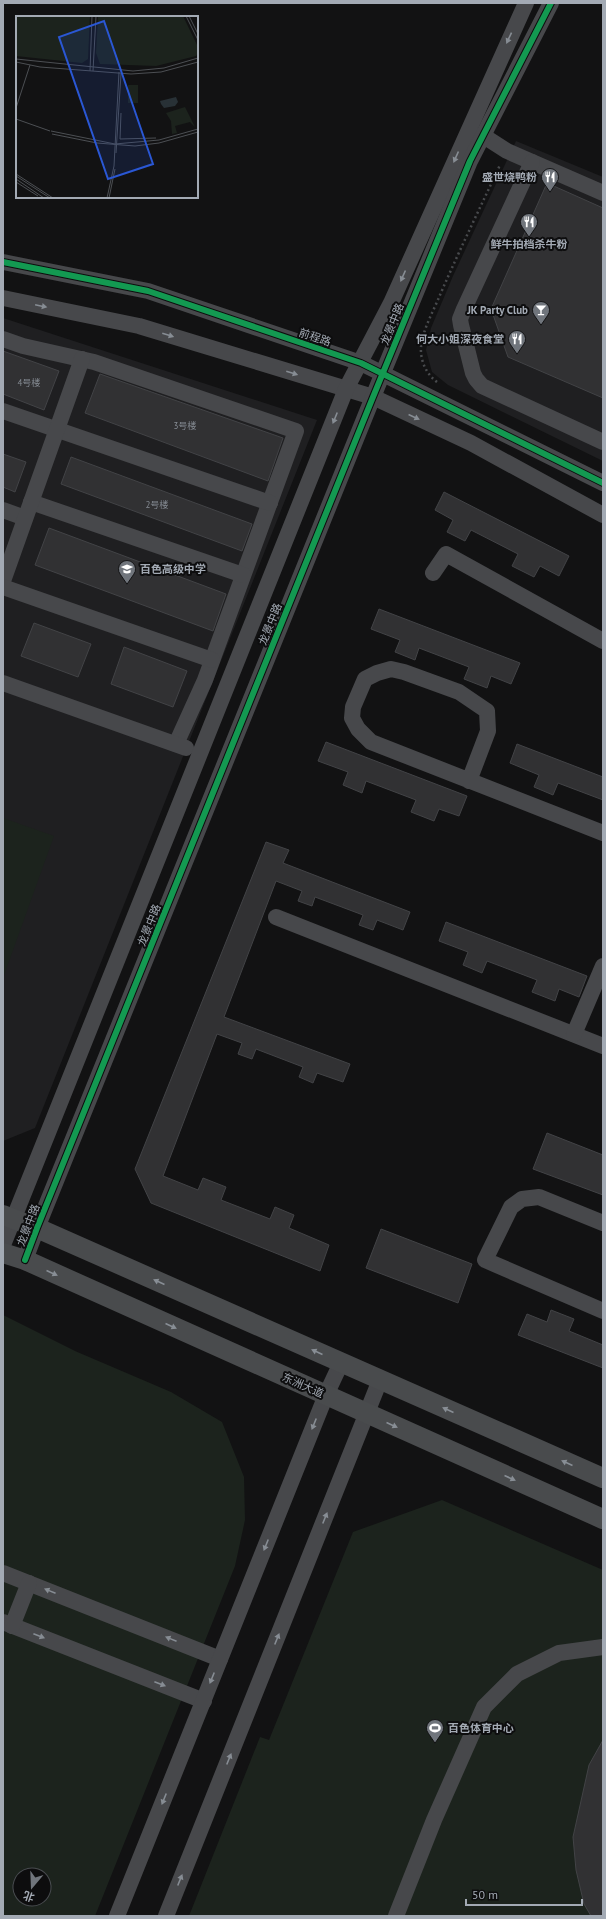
<svg xmlns="http://www.w3.org/2000/svg" width="606" height="1919" font-family="'PT Sans','Noto Sans SC',sans-serif">
<style>
.built{fill:#1f1f21}
.green{fill:#1c231d;fill-rule:evenodd}
.building{fill:#313133;stroke:#424346}
.lines{fill:none;stroke-linecap:round;stroke-linejoin:round}
.path{stroke:#484a4d;stroke-width:2.5;stroke-dasharray:2 3;stroke-linecap:butt}
.minor{stroke:#47484b;stroke-width:16}
.major{stroke:#494b4d;stroke-width:20}
.cycleway-casing{stroke:#0d0d0e;stroke-width:8}
.cycleway{stroke:#139951;stroke-width:6}
.oneway{fill:#878d94}
.oneway2{fill:#888e95}
.labels{text-anchor:middle;stroke-width:4;stroke-linejoin:round;paint-order:stroke}
.number-label{font-size:9px;fill:#868c94}
.poi-label{font-size:11px;font-weight:bold;fill:#a3aab4;stroke:#0d0d0e;text-anchor:end}
.street-label{font-size:11px;fill:#a3aab4;stroke:#0d0d0e}
.inset-road{fill:none;stroke:#4c4f53;stroke-width:1}
.view{fill:#2a57d4;fill-opacity:0.15;stroke:#2a57d4;stroke-width:2}
.inset-edge{fill:none;stroke:#a3aab4;stroke-width:2}
</style>
<rect width="100%" height="100%" fill="#121213"/>
<g class="built">
<polygon points="516,141 603,177 603,461 448,385 432,372 426,350 431,328 453,276"/>
<polygon points="3,318 317,420 35,1128 3,1141"/>
</g>
<g class="green">
<polygon points="3,818 54,836 3,978"/>
<path d="M3,1315l72,36 96,41 51,30 22,55 1,43 -10,46 -140,350h-92zM20,1875h24v24h-24z"/>
<polygon points="442,1500 603,1570 603,1916 189,1916 260,1737 269,1740 353,1532"/>
</g>
<g class="building">
<polygon points="547,183 603,208 603,398 508,357 491,309"/>
<polygon points="3,351 59,371 44,410 3,394"/>
<polygon points="100,374 283,438 268,481 85,413"/>
<polygon points="3,454 26,462 15,492 3,487"/>
<polygon points="71,457 252,524 242,551 61,484"/>
<polygon points="444,492 569,556 559,576 540,566 534,577 512,566 518,554 471,530 465,541 447,532 453,520 435,510"/>
<polygon points="49,528 226,594 213,631 35,565"/>
<polygon points="379,609 520,663 511,684 491,676 487,688 464,679 469,667 419,648 415,660 395,652 400,640 371,629"/>
<polygon points="34,623 91,644 78,677 21,656"/>
<polygon points="124,647 187,671 173,707 111,684"/>
<polygon points="326,742 467,796 459,816 439,809 434,821 411,812 416,800 366,781 362,793 343,785 348,772 318,761"/>
<polygon points="517,744 603,777 603,800 558,783 553,795 534,787 539,775 510,763"/>
<polygon points="266,842 289,850 283,863 410,912 403,930 377,920 373,930 359,925 363,915 315,897 312,906 298,901 302,891 276,881 224,1017 350,1064 343,1082 317,1073 313,1083 299,1077 303,1067 256,1049 252,1059 238,1054 242,1043 217,1034 163,1176 198,1190 203,1178 226,1187 221,1200 270,1219 275,1207 294,1215 289,1228 329,1245 320,1271 151,1203 135,1169"/>
<polygon points="446,922 587,976 579,997 559,989 555,1001 532,992 537,980 487,961 482,973 463,965 468,952 439,941"/>
<polygon points="547,1133 603,1155 603,1195 533,1169"/>
<polygon points="381,1229 472,1264 458,1303 366,1268"/>
<polygon points="551,1310 574,1319 569,1331 603,1345 603,1368 518,1335 527,1314 547,1322"/>
<polygon points="603,1740 603,1916 591,1916 584,1904 576,1870 573,1837 589,1765"/>
</g>
<g class="lines">
<path class="path" d="M437,382c-11,-8 -17,-22 -16,-35 2,-18 12,-35 19,-52 19,-44 40,-87 60,-130"/>
<g class="minor">
<polyline points="482,135 507,151 603,193"/>
<polyline points="532,162 464,309 460,319 461,325 473,373 476,379 482,386 603,442"/>
<polyline points="3,262 148,291 361,363 603,483"/>
<polyline points="3,298 139,326 373,397 471,443 603,515"/>
<polyline points="3,339 23,346 94,362 296,431 205,680 176,744"/>
<polyline points="3,411 270,503"/>
<polyline points="31,502 243,575"/>
<polyline points="3,510 25,518"/>
<polyline points="433,573 446,554 603,641"/>
<polyline points="3,581 82,359"/>
<polyline points="3,587 212,660"/>
<polyline points="3,683 186,748"/>
<polyline points="469,781 488,731 487,711 459,692 404,672 391,669 377,673 365,679 353,707 352,718 358,729 371,742 603,833"/>
<polyline points="276,917 603,1046"/>
<polyline points="574,1034 603,966"/>
<polyline points="603,1223 539,1197 522,1199 511,1207 485,1260 603,1311"/>
<polyline points="3,1245 346,389 391,303 526,3"/>
<polyline points="25,1260 37,1228 373,397 470,161 551,3"/>
<polyline points="3,1573 220,1659"/>
<polyline points="3,1622 204,1701"/>
<polyline points="12,1626 29,1583"/>
<polyline points="117,1916 326,1395 341,1363"/>
<polyline points="166,1916 380,1380"/>
<polyline points="396,1916 434,1820 484,1707 517,1674 559,1653 603,1647"/>
</g>
<g class="major">
<polyline points="3,1215 37,1228 603,1478"/>
<polyline points="3,1253 25,1260 603,1519"/>
</g>
<defs>
<g id="cycleway">
<polyline points="3,262 148,291 361,363 603,483"/>
<polyline points="25,1260 37,1228 373,397 470,161 551,3"/>
</g>
</defs>
<use href="#cycleway" class="cycleway-casing"/>
<use href="#cycleway" class="cycleway"/>
</g>
<defs><path id="oneway-solid" d="M-6-.8H1V-3.2L6.5 0L1 3.2V.8H-6Z"/></defs>
<g class="oneway">
<use href="#oneway-solid" transform="translate(509 38) rotate(115)"/>
<use href="#oneway-solid" transform="translate(456 157) rotate(114)"/>
<use href="#oneway-solid" transform="translate(403 276) rotate(114)"/>
<use href="#oneway-solid" transform="translate(41 306) rotate(12)"/>
<use href="#oneway-solid" transform="translate(168 335) rotate(17)"/>
<use href="#oneway-solid" transform="translate(292 373) rotate(17)"/>
<use href="#oneway-solid" transform="translate(414 417) rotate(25)"/>
<use href="#oneway-solid" transform="translate(335 418) rotate(112)"/>
<use href="#oneway-solid" transform="translate(314 1424) rotate(112)"/>
<use href="#oneway-solid" transform="translate(325 1518) rotate(-68)"/>
<use href="#oneway-solid" transform="translate(266 1545) rotate(112)"/>
<use href="#oneway-solid" transform="translate(50 1591) rotate(-158)"/>
<use href="#oneway-solid" transform="translate(39 1636) rotate(21)"/>
<use href="#oneway-solid" transform="translate(171 1639) rotate(-158)"/>
<use href="#oneway-solid" transform="translate(277 1639) rotate(-68)"/>
<use href="#oneway-solid" transform="translate(212 1678) rotate(112)"/>
<use href="#oneway-solid" transform="translate(160 1684) rotate(21)"/>
<use href="#oneway-solid" transform="translate(229 1759) rotate(-68)"/>
<use href="#oneway-solid" transform="translate(164 1799) rotate(112)"/>
<use href="#oneway-solid" transform="translate(180 1880) rotate(-68)"/>
</g>
<g class="oneway2">
<use href="#oneway-solid" transform="translate(52 1273) rotate(24)"/>
<use href="#oneway-solid" transform="translate(159 1282) rotate(-156)"/>
<use href="#oneway-solid" transform="translate(171 1326) rotate(24)"/>
<use href="#oneway-solid" transform="translate(317 1352) rotate(-156)"/>
<use href="#oneway-solid" transform="translate(448 1410) rotate(-156)"/>
<use href="#oneway-solid" transform="translate(392 1425) rotate(24)"/>
<use href="#oneway-solid" transform="translate(567 1463) rotate(-156)"/>
<use href="#oneway-solid" transform="translate(510 1478) rotate(24)"/>
</g>
<defs>
<symbol id="restaurant-pin" viewBox="-11 -11 22 30"><path d="M0 17L-7.5 6A9.5 9.5 0 1 1 7.5 6Z" fill="#70757c" stroke="#0d0d0e"/><path d="M-5-6h1v4h1v-4h1v4h1v-4h1v5L-1.5 .5V6h-2V.5L-5-1ZM5-6V6H3V1.5H1.5Q1.5-4 5-6Z" fill="#fff"/></symbol>
<symbol id="bar-pin" viewBox="-11 -11 22 30"><path d="M0 17L-7.5 6A9.5 9.5 0 1 1 7.5 6Z" fill="#70757c" stroke="#0d0d0e"/><path d="M-6-5H6L.8 .8V4.5H3.5V6h-7V4.5H-.8V.8Z" fill="#fff"/></symbol>
<symbol id="school-pin" viewBox="-11 -11 22 30"><path d="M0 17L-7.5 6A9.5 9.5 0 1 1 7.5 6Z" fill="#70757c" stroke="#0d0d0e"/><path d="M0-5L7-2L0 1L-7-2ZM-4 1L0 2.5L4 1V4Q0 6-4 4Z" fill="#fff"/></symbol>
<symbol id="stadium-pin" viewBox="-11 -11 22 30"><path d="M0 17L-7.5 6A9.5 9.5 0 1 1 7.5 6Z" fill="#70757c" stroke="#0d0d0e"/><path d="M0-5a6.5 5 0 1 0 0 10a6.5 5 0 1 0 0-10ZM-3.5-1.8h7v3.6h-7Z" fill="#fff"/></symbol>
</defs>
<g fill-rule="evenodd">
<use href="#restaurant-pin" x="540" y="167" width="20" height="27"/>
<use href="#restaurant-pin" x="519" y="212" width="20" height="27"/>
<use href="#bar-pin" x="531" y="300" width="20" height="27"/>
<use href="#restaurant-pin" x="507" y="329" width="20" height="27"/>
<use href="#school-pin" x="117" y="559" width="20" height="27"/>
<use href="#stadium-pin" x="425" y="1718" width="20" height="27"/>
</g>
<g class="labels">
<g class="number-label">
<text x="29" y="386">4号楼</text>
<text x="185" y="429">3号楼</text>
<text x="157" y="508">2号楼</text>
</g>
<g class="poi-label">
<text x="537" y="181">盛世烧鸭粉</text>
<text x="529" y="248" text-anchor="middle">鲜牛拍档杀牛粉</text>
<text x="528" y="314">JK Party Club</text>
<text x="504" y="343">何大小姐深夜食堂</text>
<text x="140" y="573" text-anchor="start">百色高级中学</text>
<text x="448" y="1732" text-anchor="start">百色体育中心</text>
</g>
<g class="street-label">
<text transform="translate(392 324) rotate(-68)" y="4">龙景中路</text>
<text transform="translate(315 337) rotate(19)" y="4">前程路</text>
<text transform="translate(270 624) rotate(-68)" y="4">龙景中路</text>
<text transform="translate(149 925) rotate(-68)" y="4">龙景中路</text>
<text transform="translate(28 1225) rotate(-69)" y="4">龙景中路</text>
<text transform="translate(303 1385) rotate(24)" y="4">东洲大道</text>
</g>
</g>
<g transform="translate(16 16)">
<rect width="182" height="182" fill="#121213"/>
<path d="M0,0h74l-2,43 -6,4 -66,-7zM82,0h85l15,31v6l-2,3 -40,10 -56,-2 -4,-11zM112,69h10v18h-10zM169,91l10,20 -5,-5 -15,4 2,7 -5,1 -1,-13 -5,-8z" fill="#1c231d"/>
<path d="M160,81l2,5 -3,4 -11,2 -3,-4 -1,-3z" fill="#283136"/>
<path class="inset-road" d="M170,0l12,24M173,0l9,18M0,43l117,12 31,-3 34,-10M0,46l24,5 91,7 30,-2 37,-10M74,55l2,-55M77,55l3,-55M0,92l14,-43M105,97l-1,26 36,-1M0,103l34,12M35,115l64,13 44,-4 39,-11M36,118l45,9 38,3 24,-3 39,-11M100,137l5,-79M0,158l37,24M0,160l34,22M0,163l28,19M0,166l22,14M91,182l7,-32 5,-94M93,182l6,-29"/>
<path class="view" d="M88,5l49,143 -45,15 -49,-142z"/>
<rect width="182" height="182" class="inset-edge"/>
</g>
<rect width="606" height="1919" fill="none" stroke="#a3aab4" stroke-width="8"/>
<g transform="translate(32 1887) rotate(199)"><circle r="19" fill="#0d0d0e" stroke="#494c50"/>
<path d="M0-3L7 15L0 10L-7 15Z" fill="#70757c"/>
<text y="-6" font-size="11" font-weight="bold" text-anchor="middle" fill="#a3aab4">北</text>
</g>
<path d="M466 1899v6h116v-6" fill="none" stroke="#a3aab4" stroke-width="2"/>
<text x="472" y="1899" font-size="12" fill="#a3aab4" stroke="#0d0d0e" stroke-width="3" paint-order="stroke">50 m</text>
</svg>
